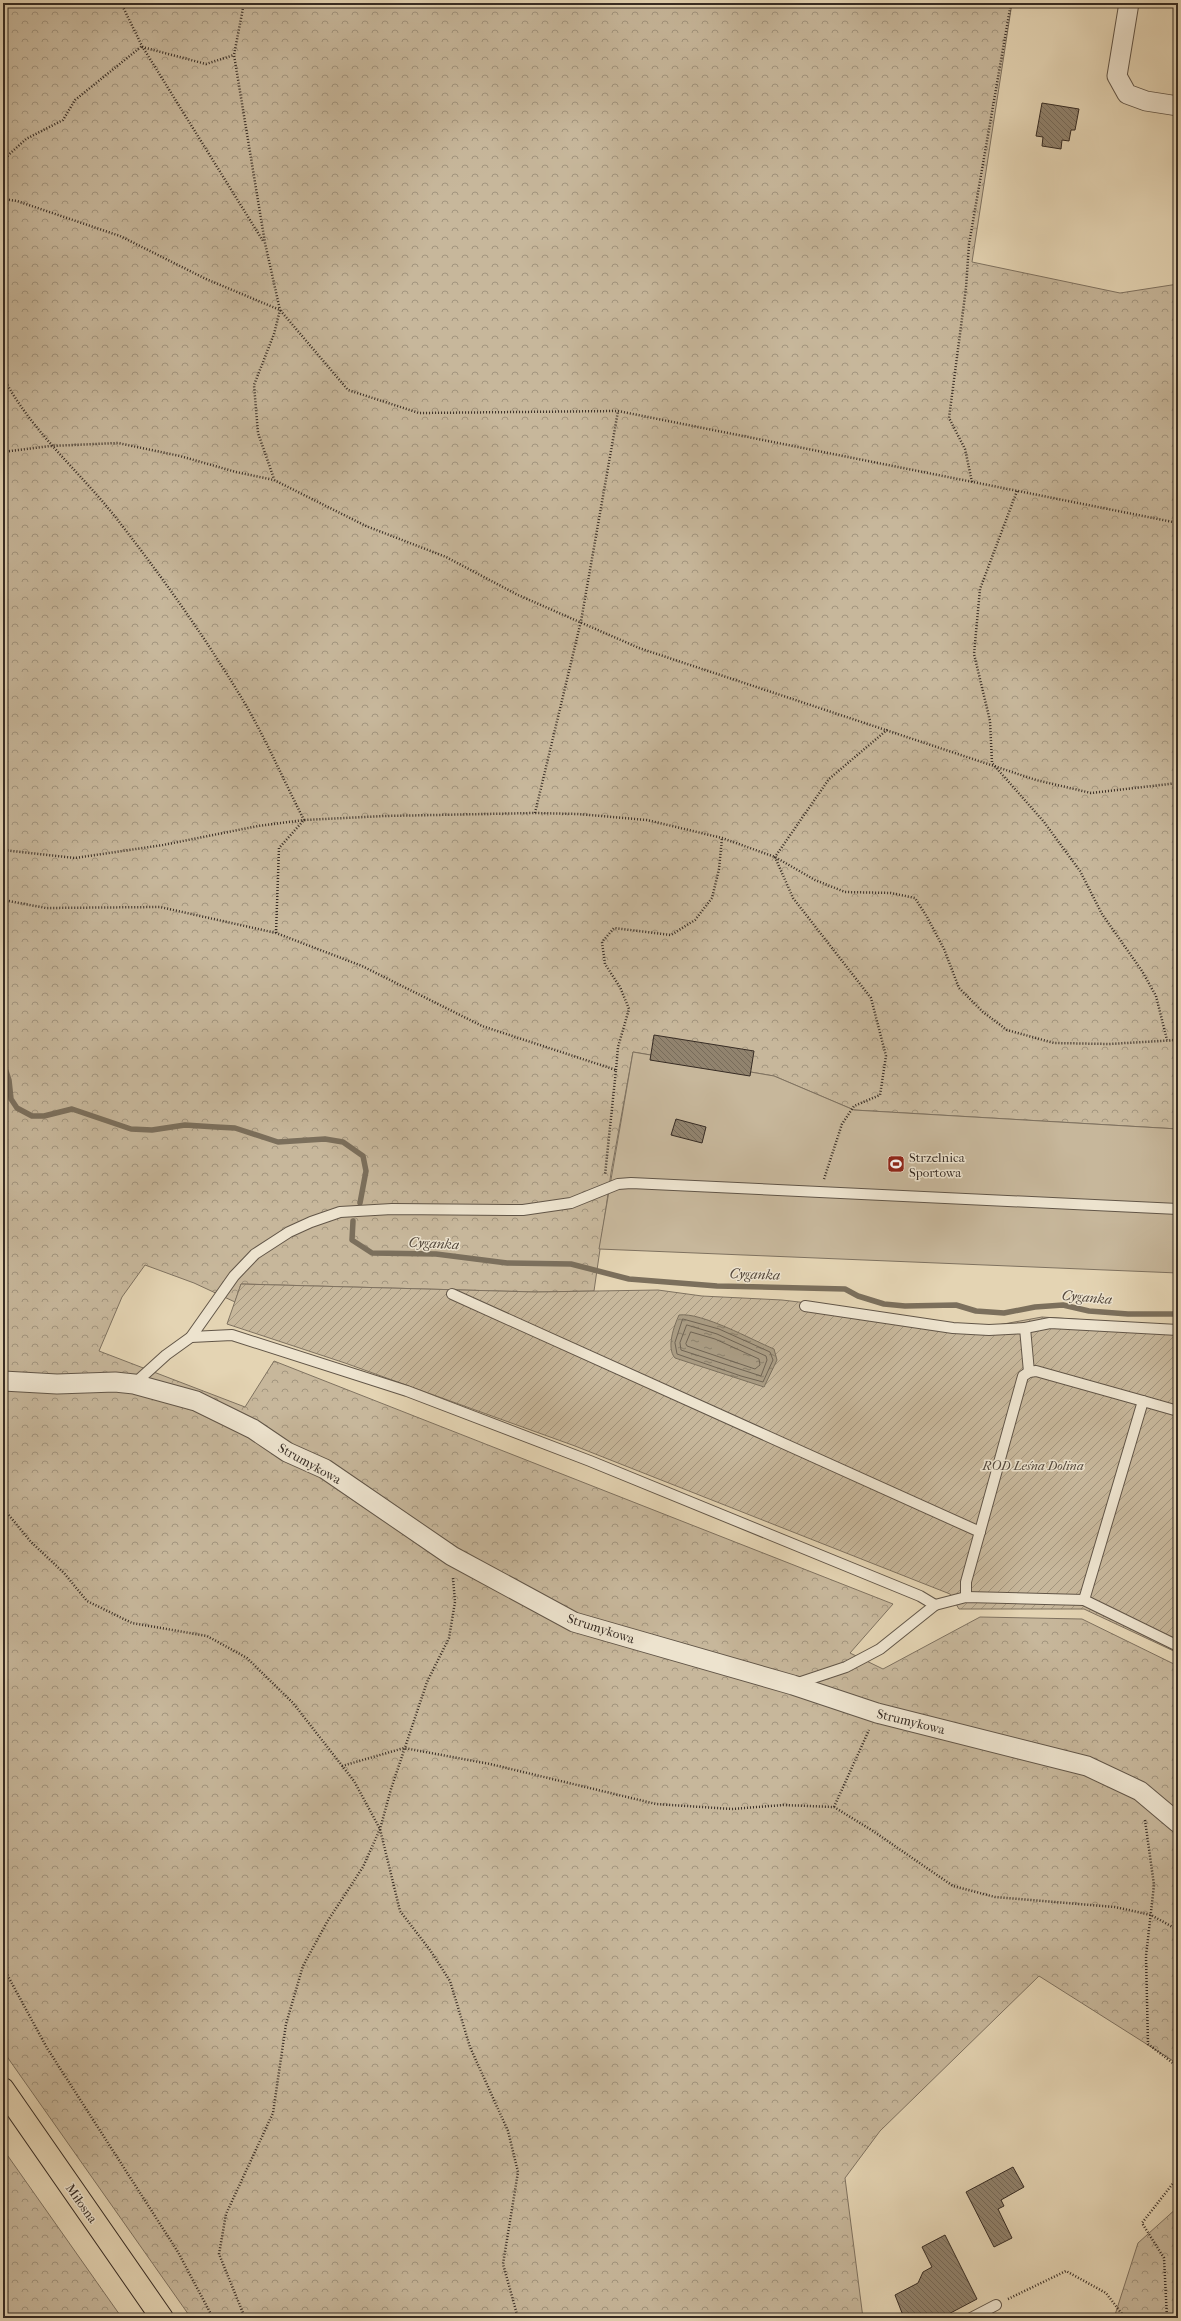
<svg xmlns="http://www.w3.org/2000/svg" width="1181" height="2321" font-family="'IM FELL French Canon',serif">
<style>
.forest{fill:url(#forest-crowns);stroke:#7f7260}
.park{fill:#c7b79b;stroke:#7f7260}
.garden{fill:url(#garden-furrows);stroke:#7f7260}
.water{fill:url(#water-ripples);stroke:#7b6f5c}
.lines{fill:none;stroke-linecap:round;stroke-linejoin:round}
.shore{stroke:#706453;stroke-width:1}
.stream{stroke:#7b6f5c;stroke-width:5.5}
.building{fill:url(#building-back-hatch);stroke:#372c24}
.lane-casing{stroke:#625648;stroke-width:12}
.street-casing{stroke:#625648;stroke-width:21}
.primary-casing{stroke:#372c24;stroke-width:24}
.path{stroke:#372c24;stroke-width:2.5;stroke-dasharray:1 2;stroke-linecap:butt}
.lane{stroke:#ede3ce;stroke-width:10}
.street{stroke:#ede3ce;stroke-width:19}
.primary{stroke:#e4d4b3;stroke-width:22}
.labels{text-anchor:middle;stroke-width:3;stroke-linejoin:round;paint-order:stroke}
.poi-label{font-size:13px;fill:#372c24;stroke:#ede3ce;text-anchor:start}
.street-label{font-size:13px;fill:#372c24;stroke:#ede3ce}
.park-label{font-size:13px;font-style:italic;fill:#54483c;stroke:#ede3ce}
.water-label{font-size:14px;font-style:italic;fill:#54483c;stroke:#ede3ce}
</style>
<defs>
<pattern id="forest-crowns" width="20" height="18" patternUnits="userSpaceOnUse"><rect width="20" height="18" fill="#c7b79b"/><path d="M2 6a3 3 0 1 1 6 0M12 15a3 3 0 1 1 6 0" fill="none" stroke="#a2957e"/></pattern>
<pattern id="garden-furrows" width="10" height="10" patternUnits="userSpaceOnUse"><rect width="10" height="10" fill="#c7b79b"/><path d="M-1 1l2-2M0 10L10 0M9 11l2-2" fill="none" stroke="#a2957e"/></pattern>
<pattern id="water-ripples" width="26" height="14" patternUnits="userSpaceOnUse"><rect width="26" height="14" fill="#a99b82"/><path d="M2 4q2-2 4 0t4 0M15 11q2-2 4 0t4 0" fill="none" stroke="#8a7f6a"/></pattern>
<pattern id="building-back-hatch" width="6" height="6" patternUnits="userSpaceOnUse"><rect width="6" height="6" fill="#91836e"/><path d="M-1 5l2 2M0 0l6 6M5-1l2 2" fill="none" stroke="#776b5a"/></pattern>
</defs>
<rect width="100%" height="100%" fill="#e4d4b3"/>
<filter id="stains"><feTurbulence type="fractalNoise" baseFrequency=".005" numOctaves="4"/><feColorMatrix values="0 0 0 0 .2 0 0 0 0 .09 0 0 0 0 .02 0 0 0 .5 -.17"/></filter>
<radialGradient id="worn" r=".72"><stop offset=".6" stop-color="#630" stop-opacity="0"/><stop offset="1" stop-color="#630" stop-opacity=".3"/></radialGradient>
<g class="forest">
<polygon points="3,3 1012,3 972,262 1120,293 1178,284 1178,1129 854,1110 774,1076 633,1052 611,1173 594,1291 535,1292 241,1284 235,1302 194,1283 145,1265 122,1297 99,1351 245,1407 274,1361 893,1604 850,1653 883,1669 980,1617 1082,1619 1178,1666 1178,2064 1039,1976 880,2131 845,2178 863,2318 191,2318 3,2051"/>
<polygon points="3,2149 122,2318 3,2318"/>
<polygon points="1178,2207 1178,2318 1114,2318 1138,2243"/>
</g>
<polygon class="park" points="633,1052 774,1076 854,1110 1178,1129 1178,1273 599,1249"/>
<polygon class="garden" points="241,1284 535,1292 658,1290 702,1296 782,1300 833,1306 957,1325 998,1325 1042,1317 1178,1326 1178,1653 1084,1609 959,1609 950,1594 575,1446 345,1363 227,1324"/>
<path class="water" d="M679,1315c23,-3 73,25 95,34l3,11 -13,27 -89,-29c-9,-10 -1,-32 4,-43z"/>
<g class="lines">
<g class="shore">
<polygon points="683,1319 719,1329 770,1352 773,1360 763,1382 741,1376 677,1354 675,1343"/>
<polygon points="687,1325 717,1334 766,1356 767,1360 761,1376 681,1350 680,1343"/>
<polygon points="691,1332 715,1339 759,1359 760,1365 755,1369 687,1346 686,1344"/>
</g>
<g class="stream">
<polyline points="3,1062 9,1080 11,1099 17,1108 32,1116 44,1116 72,1109 131,1129 152,1130 185,1125 216,1127 235,1128 278,1142 325,1139 343,1142 363,1156 366,1171 360,1203"/>
<polyline points="353,1221 352,1240 372,1253 436,1254 507,1263 571,1264 629,1279 717,1286 845,1289 858,1296 884,1304 905,1306 956,1305 976,1311 1004,1313 1035,1307 1063,1305 1089,1311 1128,1314 1178,1314"/>
</g>
</g>
<g class="building">
<polygon points="1042,103 1079,109 1075,130 1071,130 1069,141 1062,140 1061,149 1042,146 1043,137 1036,136"/>
<polygon points="654,1035 754,1051 750,1076 650,1060"/>
<polygon points="676,1119 706,1127 702,1143 671,1135"/>
<polygon points="1013,2167 1024,2187 1001,2200 1004,2206 998,2209 1012,2238 994,2247 966,2192"/>
<polygon points="945,2235 977,2299 941,2318 904,2318 895,2295 918,2283 923,2272 932,2267 922,2247"/>
</g>
<g class="lines">
<defs>
<g id="lane">
<polyline points="452,1294 980,1532"/>
<polyline points="805,1306 953,1328 989,1330 1025,1328 1029,1372"/>
<polyline points="1025,1328 1050,1323 1178,1330"/>
<polyline points="191,1337 232,1335 407,1391 590,1461 920,1596 935,1605 880,1649 846,1667 795,1684"/>
<polyline points="134,1384 166,1355 191,1337 234,1276 255,1254 289,1232 311,1222 340,1212 392,1209 523,1210 571,1203 618,1184 631,1183 1178,1209"/>
<polyline points="966,1597 966,1582 1023,1376 1029,1372 1036,1371 1143,1401"/>
<polyline points="1084,1600 1178,1646"/>
<polyline points="935,1605 966,1597 1084,1600 1143,1401 1178,1411"/>
<polyline points="971,2318 996,2305"/>
</g>
<g id="street">
<polyline points="1129,3 1117,76 1127,94 1146,101 1178,106"/>
<polyline points="3,1381 57,1384 115,1382 134,1384 196,1401 253,1429 287,1452 325,1469 452,1556 574,1622 793,1685 877,1713 1087,1766 1140,1791 1178,1823"/>
</g>
<polyline id="primary" points="3,2089 162,2318"/>
</defs>
<use href="#lane" class="lane-casing"/>
<use href="#street" class="street-casing"/>
<use href="#primary" class="primary-casing"/>
<g class="path">
<polyline points="121,3 142,46 263,241"/>
<polyline points="244,3 234,55 265,243 280,310 274,334 254,385 258,433 274,479"/>
<polyline points="142,47 206,64 234,55"/>
<polyline points="3,160 26,139 63,120 75,100 142,46"/>
<polyline points="3,199 17,201 120,236 206,279 280,310 348,390 419,413 618,411 1178,523"/>
<path d="M3,377c30,57 79,96 117,146 46,59 89,120 127,184 21,37 38,76 57,113l-46,6 -95,19 -88,13 -72,-8"/>
<polyline points="3,452 50,446 118,443 180,456 236,472 274,480 366,526 446,557 518,595 639,648 1036,780 1091,793 1178,783"/>
<polyline points="972,482 965,449 949,418 966,288 969,244 1011,3"/>
<polyline points="1017,491 980,589 974,654 990,721 992,763 1044,822 1080,871 1102,914 1142,971 1156,996 1167,1040"/>
<polyline points="535,813 581,621 618,411"/>
<polyline points="3,900 46,908 160,907 276,933 362,966 482,1026 616,1070 605,1175"/>
<polyline points="276,933 279,848 304,820 384,816 535,813 578,814 647,820 722,838 775,857 815,880 845,892 891,893 915,898 927,917 944,949 959,988 983,1012 1007,1030 1054,1043 1109,1044 1178,1040"/>
<polyline points="616,1070 618,1047 629,1009 620,987 605,964 602,942 614,928 671,935 695,920 712,898 719,869 722,838"/>
<polyline points="824,1179 842,1124 854,1106 880,1095 886,1056 871,998 793,898 775,857 829,779 888,729"/>
<polyline points="3,1508 31,1542 64,1573 87,1601 132,1623 207,1636 247,1658 293,1703 354,1781 380,1829 400,1911 430,1950 450,1981 470,2047 508,2131 518,2172 503,2264 518,2318"/>
<polyline points="342,1766 404,1748 490,1764 656,1804 732,1809 783,1805 834,1807 873,1831 953,1886 995,1897 1115,1907 1151,1915 1178,1930"/>
<polyline points="834,1807 869,1730"/>
<polyline points="1145,1820 1154,1885 1146,1956 1148,2044 1178,2067"/>
<polyline points="3,1967 47,2048 178,2252 213,2318"/>
<polyline points="1008,2299 1066,2271 1106,2293 1125,2318"/>
<polyline points="245,2318 219,2254 226,2214 273,2113 286,2024 303,1966 327,1922 363,1867 380,1829 391,1789 427,1682 449,1638 455,1602 453,1578"/>
<polyline points="1167,2318 1164,2258 1142,2223 1178,2177"/>
</g>
<use href="#lane" class="lane"/>
<use href="#street" class="street"/>
<use href="#primary" class="primary"/>
</g>
<defs>
<symbol id="stadium-square" viewBox="-11 -11 22 22"><rect x="-9" y="-9" width="18" height="18" rx="4" fill="#8f2418" stroke="#ede3ce"/><path d="M0-5a6.5 5 0 1 0 0 10a6.5 5 0 1 0 0-10ZM-3.5-1.8h7v3.6h-7Z" fill="#fff"/></symbol>
</defs>
<g fill-rule="evenodd">
<use href="#stadium-square" x="886" y="1154" width="20" height="20"/>
</g>
<g class="labels">
<g class="poi-label">
<text x="909" y="1162">Strzelnica<tspan x="909" dy="15">Sportowa</tspan></text>
</g>
<g class="street-label">
<text transform="translate(310 1463) rotate(29)" y="5">Strumykowa</text>
<text transform="translate(601 1628) rotate(18)" y="5">Strumykowa</text>
<text transform="translate(911 1721) rotate(14)" y="5">Strumykowa</text>
<text transform="translate(82 2203) rotate(55)" y="5">Miłosna</text>
</g>
<g class="park-label">
<text x="1033" y="1470">ROD Leśna Dolina</text>
</g>
<g class="water-label">
<text transform="translate(434 1243) rotate(3)" y="5">Cyganka</text>
<text transform="translate(755 1274) rotate(2)" y="5">Cyganka</text>
<text transform="translate(1087 1297) rotate(5)" y="5">Cyganka</text>
</g>
</g>
<rect width="1181" height="2321" fill="none" stroke="#e4d4b3" stroke-width="16"/>
<rect x="4" y="4" width="1173" height="2313" fill="none" stroke="#372c24" stroke-width="2"/>
<rect x="8" y="8" width="1165" height="2305" fill="none" stroke="#372c24"/>
<rect width="100%" height="100%" filter="url(#stains)"/>
<rect width="100%" height="100%" fill="url(#worn)"/>
</svg>
